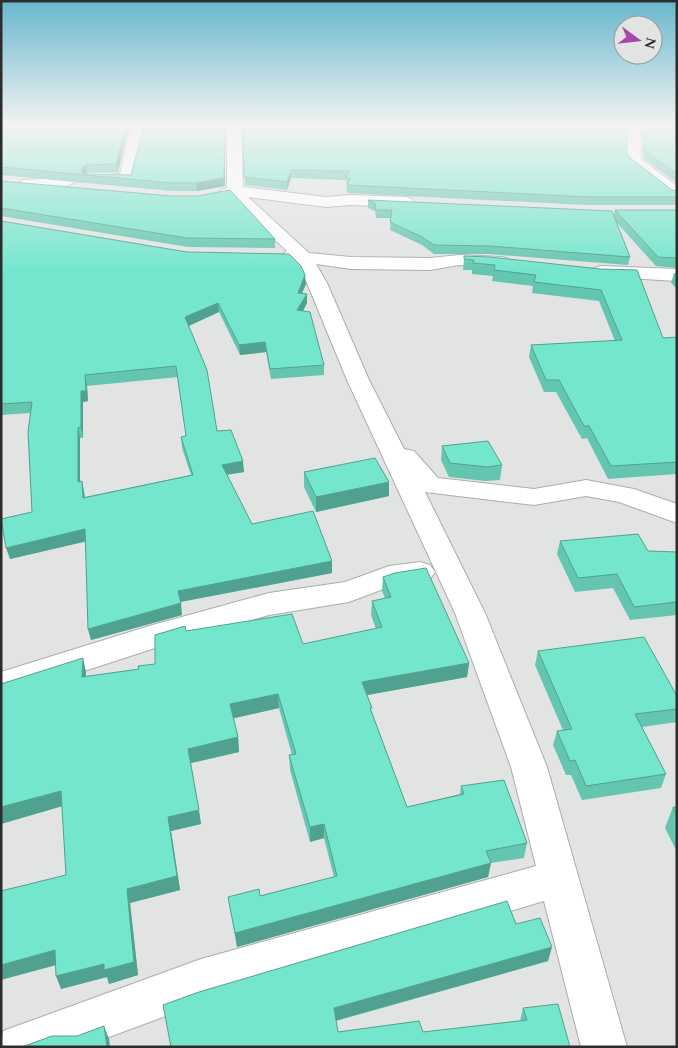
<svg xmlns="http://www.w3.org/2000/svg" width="678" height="1048" font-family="Spectral,serif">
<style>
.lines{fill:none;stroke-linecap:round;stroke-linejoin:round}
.minor-casing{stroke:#aaadac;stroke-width:2}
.minor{fill:#fff;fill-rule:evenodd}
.wall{fill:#64c6b0;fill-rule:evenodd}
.shaded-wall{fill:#51a190}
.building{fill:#74e6cd;stroke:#51a190;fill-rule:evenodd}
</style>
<rect width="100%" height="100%" fill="#e1e4e3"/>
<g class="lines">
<defs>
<g id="minor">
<path d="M131,126h14l-14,56 -55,-1c-12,10 -29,7 -45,7l-5,7 -25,12v-12l13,-6 8,-9 38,-2 7,-5 5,-2 48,3z"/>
<polygon points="227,126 241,126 243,187 326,197 350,195 406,197 412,199 414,202 412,205 406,207 350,205 326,207 248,197 309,253 351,257 430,258 459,255 501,257 507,258 510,262 507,266 501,267 459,265 430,270 351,269 316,264 327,283 369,380 404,449 414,451 438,478 534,489 586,480 634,489 677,504 677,523 619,502 586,496 534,505 425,492 485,613 547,767 627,1047 581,1047 544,901 201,1003 82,1047 1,1047 3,1031 201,959 536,866 511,767 455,613 347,380 307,283 296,262 284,260 281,256 287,251 239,207 231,197 221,196 219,193 221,190 227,188"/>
<polygon points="622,126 636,126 641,137 641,159 677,186 677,199 671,197 629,164 627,161 627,137"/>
<polygon points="601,266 677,269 677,281 594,276 592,272 594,268"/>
<polygon points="420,562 430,565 435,572 430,579 394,585 349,602 269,615 155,648 1,698 1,672 149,626 269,593 345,582 389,566"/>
</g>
</defs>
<use href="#minor" class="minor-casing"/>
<use href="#minor" class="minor"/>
</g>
<g class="wall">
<polygon points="1,126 129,126 118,172 87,173 86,174 131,175 225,126 225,186 197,191 172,191 1,175"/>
<polygon points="243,126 627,153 629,157 672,190 677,191 677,205 586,205 347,193 346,180 291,178 287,190 245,185"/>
<polygon points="637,126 677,126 677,183 643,158 643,137"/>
<polygon points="1,181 275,239 275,248 188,247 1,216"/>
<polygon points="368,200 614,215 615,210 677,210 677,268 656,266 617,223 630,257 628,265 489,254 434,254 422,245 390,230 391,218 376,218 375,211 368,208"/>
<path d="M1,221l305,63 -4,9 5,1v9l-4,8 21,54v10l-53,4 -5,-27 -26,3 -21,-43 -30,14 28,105 27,41 -17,3 25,49 80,37v12l-152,29 2,13 -91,25 -3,-11 -2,-88 -76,18 22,-47 -2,-99 -29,2zM178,377l8,60h-5l1,11 9,27 -106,22 -3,-16 -2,1v-44h3v-36l5,-1 -1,-15z"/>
<polygon points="464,259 600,269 663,338 677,337 677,474 608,479 587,438 582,439 556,392 544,392 529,357 531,345 615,341 599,301 532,293 533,286 492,281 493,276 472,274 472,270 463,270"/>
<polygon points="674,273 677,273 677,289 671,283"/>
<polygon points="442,446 502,465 500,480 485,481 449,477 441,460"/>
<polygon points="304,472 389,496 316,512 304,487"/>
<polygon points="560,541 648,551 677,552 677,615 630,620 613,588 575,592 557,554"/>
<polygon points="383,577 469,663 467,677 367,695 372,713 407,807 460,794 461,786 527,843 524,858 491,863 488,877 237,947 228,897 260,896 334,877 324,838 310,842 290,770 289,755 292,755 279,708 233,718 238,737 239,752 191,763 201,824 171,831 180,890 130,903 138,975 109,984 107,977 61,989 66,875 62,806 1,824 1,684 86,672 86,677 139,669 155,664 186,631 303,644 376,629 371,615 372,601 385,598 382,591"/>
<polygon points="538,651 677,696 677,722 642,727 666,774 661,788 582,800 571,775 566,775 553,745 557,731 563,730 535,665"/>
<polygon points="673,807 677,807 677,852 665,828"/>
<polygon points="516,924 548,961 336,1021 338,1032 423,1032 520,1021 523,1008 570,1047 171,1047"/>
</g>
<g class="shaded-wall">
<polygon points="126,126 129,126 118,172 116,164"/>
<polygon points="225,126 225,186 197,191 196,183"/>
<polygon points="86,165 87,173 85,175 81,170"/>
<polygon points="291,170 291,178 287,190 287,182"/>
<polygon points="305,275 306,284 298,302 298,293"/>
<polygon points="307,294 307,303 298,320 297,310"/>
<polygon points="218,303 219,312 186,327 185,317"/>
<polygon points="265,342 266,352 240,355 239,345"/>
<polygon points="85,375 87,386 88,401 83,402 83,438 81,427 81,391"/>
<polygon points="78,428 80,438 80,493 78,482"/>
<polygon points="243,461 244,472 223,475 222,465"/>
<polygon points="82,481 84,492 86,509 83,498"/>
<polygon points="389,482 389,496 316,512 316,497"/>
<polygon points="85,529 88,541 10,559 6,548"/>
<polygon points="332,561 332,573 180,602 178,591"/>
<polygon points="181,603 182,615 91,640 88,629"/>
<polygon points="83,658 86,672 86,692 82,677"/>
<polygon points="469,663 467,677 362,696 362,682"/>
<polygon points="278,694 279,708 231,719 230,704"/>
<polygon points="238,737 239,752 191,763 188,749"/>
<polygon points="61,791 66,805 1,824 1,807"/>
<polygon points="199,810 201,824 171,831 180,890 130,903 138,975 109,984 107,977 61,989 56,976 168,817"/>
<polygon points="324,824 324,838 310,842 310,827"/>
<polygon points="491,863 488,877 237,947 235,933"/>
<polygon points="552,947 548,961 334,1021 334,1008"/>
<polygon points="55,950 60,964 1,980 1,965"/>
<polygon points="104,1026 109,1039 110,1047 107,1047"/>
</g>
<g class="building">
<polygon points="1,126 126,126 116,164 86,165 81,170 84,174 131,175 144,126 225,126 224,178 196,183 171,183 1,167"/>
<polygon points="243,126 625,126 627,130 627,153 629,157 672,190 677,191 677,197 588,197 347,185 350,178 346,178 349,171 291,170 287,182 244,177"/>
<polygon points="642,126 677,126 677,174 644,150 644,129"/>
<polygon points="1,181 171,196 197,196 230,190 275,239 187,238 1,208"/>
<polygon points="368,200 612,211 630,257 490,246 434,245 422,237 390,222 392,210 376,210 375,203"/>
<polygon points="615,210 677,210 677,258 658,257"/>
<path d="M1,221l186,31 102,2 12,12 4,9 -7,18 9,1 -10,16 13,2 14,53 -54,4 -5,-27 -26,3 -21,-42 -33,14 22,53 10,61 14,-1 12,31 -21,4 30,59 61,-13 19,50 -154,30 3,12 -93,26 -3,-100 -79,19 -5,-29 31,-7 -4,-80 4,-30 -31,2zM176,366l10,70 -5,1 12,38 -110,23 -1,-17 -4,1v-54l3,-1v-36h5l-1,-16z"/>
<polygon points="464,256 490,257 600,269 637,270 663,338 677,337 677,462 611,466 589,426 584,426 559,380 546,380 531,345 622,340 601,290 534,282 536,275 494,270 495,265 473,263 474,260 464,259"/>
<polygon points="488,441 502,465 487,467 450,463 442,446"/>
<polygon points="375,458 389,482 316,497 304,472"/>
<polygon points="638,534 648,551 677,552 677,602 634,607 617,574 578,578 560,541"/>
<polygon points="426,568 469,663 362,682 372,708 370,708 407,807 464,794 461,786 504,780 527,843 486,851 491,863 235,933 228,897 259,889 260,896 337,876 324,824 310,827 289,755 296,754 278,694 230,704 238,737 188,749 199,810 168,817 177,876 127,889 134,962 104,970 104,964 56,976 55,950 1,965 1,891 66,875 61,791 1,807 1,684 83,658 82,677 139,669 138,666 155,664 155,635 185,626 186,631 292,614 303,644 382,627 372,601 391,597 383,577 395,573"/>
<polygon points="644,637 677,696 677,709 635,714 666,774 586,786 575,760 570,761 557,731 572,729 538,651"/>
<polygon points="673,807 677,807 677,815"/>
<polygon points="507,901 516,924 540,918 552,947 334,1008 338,1032 419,1021 423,1032 527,1020 523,1008 558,1004 570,1047 171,1047 163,1005 199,992"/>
<polygon points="104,1026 107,1047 22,1047 52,1036 77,1036"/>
</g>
<linearGradient id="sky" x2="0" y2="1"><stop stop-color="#67b7cd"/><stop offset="0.46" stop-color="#f2f3f2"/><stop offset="1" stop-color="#f2f3f2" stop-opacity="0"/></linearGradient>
<rect width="678" height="272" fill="url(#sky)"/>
<rect width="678" height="1048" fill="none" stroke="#2b2c2c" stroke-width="5"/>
<g transform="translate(638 40) rotate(105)"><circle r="24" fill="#e1e4e3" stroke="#989a9a"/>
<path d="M0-4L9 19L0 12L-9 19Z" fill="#aa45aa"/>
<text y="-8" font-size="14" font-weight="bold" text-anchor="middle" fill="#2b2c2c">N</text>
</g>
</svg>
